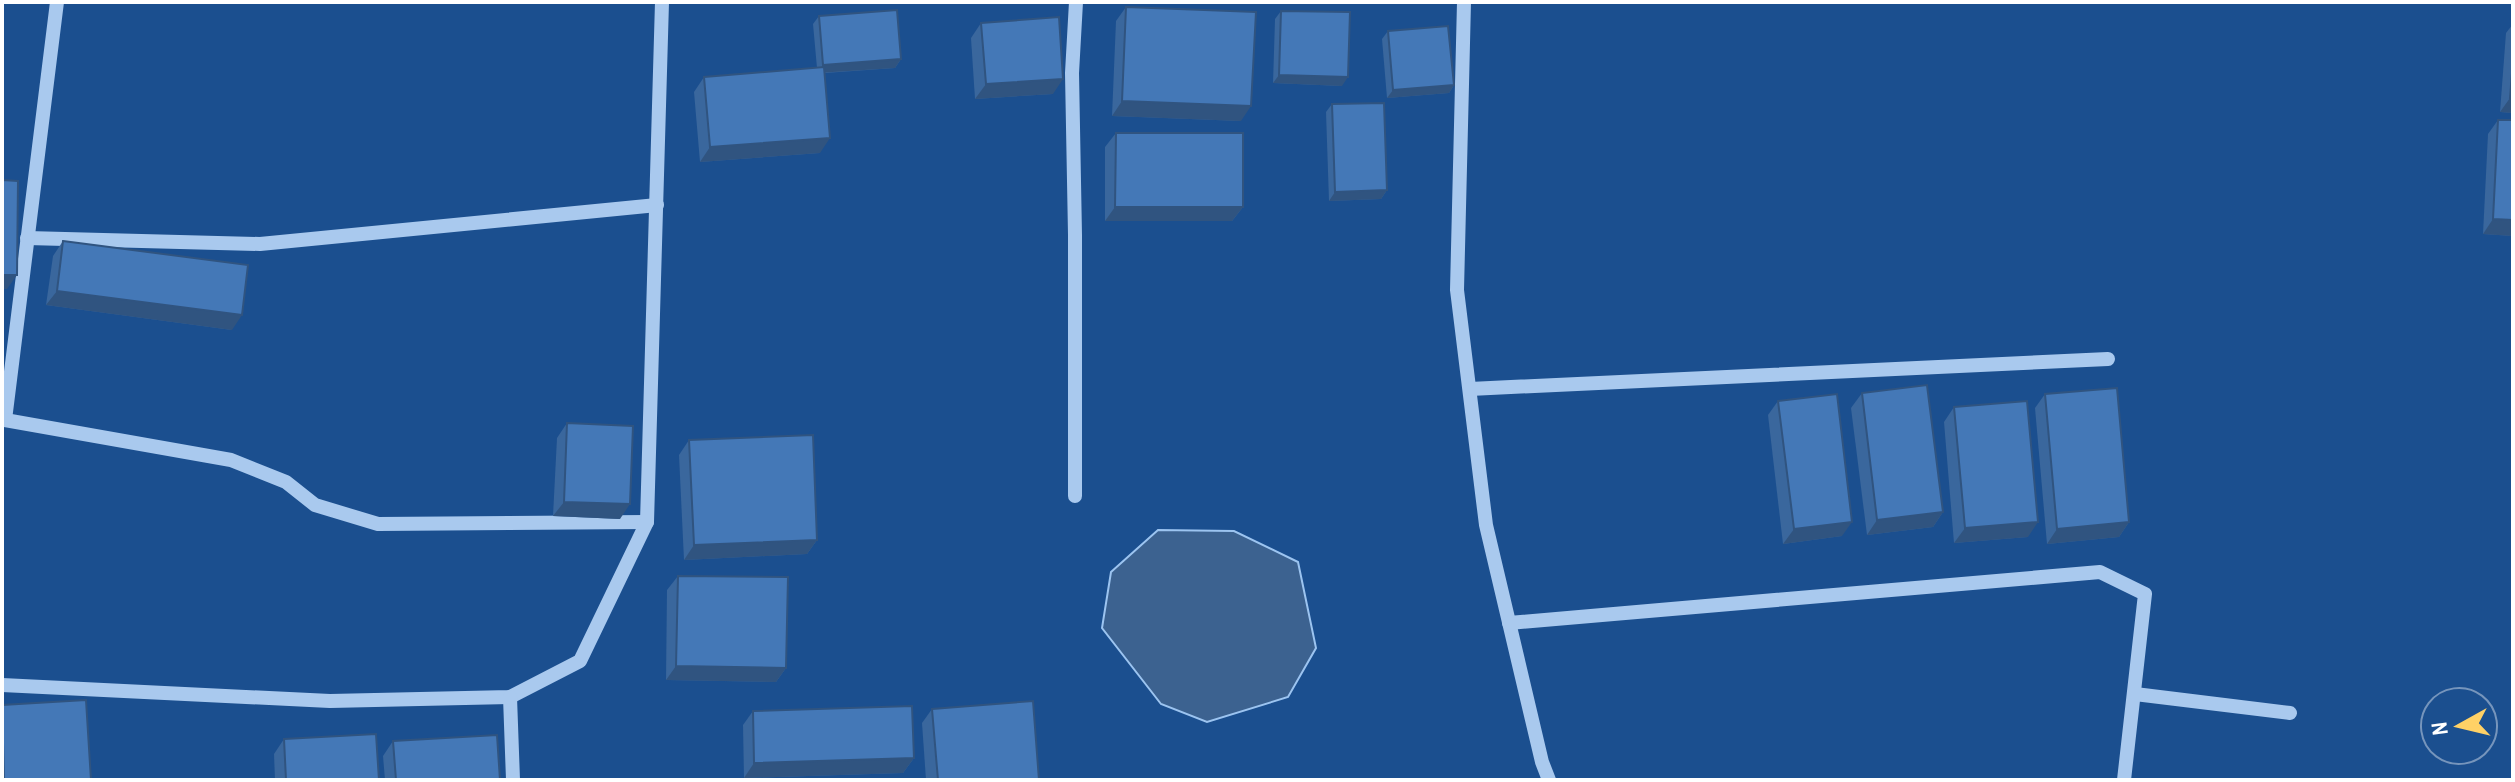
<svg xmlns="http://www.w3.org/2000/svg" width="2515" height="782" font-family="'Archivo Narrow',sans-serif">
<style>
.water{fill:#3c6290;stroke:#9cc4f0;stroke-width:2}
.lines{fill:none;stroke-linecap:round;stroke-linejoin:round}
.minor{stroke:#a9c9ee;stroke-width:14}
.wall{fill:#3a679d}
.shaded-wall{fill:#305480}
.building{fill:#4478b7;stroke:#305480;stroke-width:2}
</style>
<rect width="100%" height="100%" fill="#1b4f8f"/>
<polygon class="water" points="1158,530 1234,531 1298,562 1316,648 1288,697 1207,722 1161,704 1102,628 1111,572"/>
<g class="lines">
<g class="minor">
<polyline points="1464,2 1457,290 1486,525 1542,762 1549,780"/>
<polyline points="27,238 260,244 657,205"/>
<polyline points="1470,389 2108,359"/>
<polyline points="2,420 5,420 57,2"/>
<polyline points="5,420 231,460 286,482 315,505 378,524 647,522"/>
<polyline points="1075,496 1075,235 1072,73 1076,2"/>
<polyline points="1509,623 2100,572 2145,594 2124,780"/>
<polyline points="2,685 330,701 510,697 580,661 647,522 662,2"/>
<polyline points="2135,694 2290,713"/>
<polyline points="510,697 513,780"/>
</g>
</g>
<g class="wall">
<polygon points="1126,7 1241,121 1112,116 1116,21"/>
<polygon points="1281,11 1342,86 1273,83 1275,19"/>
<polygon points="819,16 901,59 895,68 825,73 820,153 700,162 694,92 704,77 817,68 813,24"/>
<polygon points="981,23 1053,94 975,99 971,38"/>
<polygon points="2513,24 2513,113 2500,112 2506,33"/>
<polygon points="1388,31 1454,85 1449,93 1387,98 1382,39"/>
<polygon points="1332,104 1387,190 1381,199 1329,201 1326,112"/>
<polygon points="2498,120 2513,120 2513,236 2483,234 2488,134"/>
<polygon points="1116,133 1243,207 1232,221 1105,221 1105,147"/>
<polygon points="63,241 232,330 46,305 53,256"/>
<polygon points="1862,393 1943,512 1933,527 1867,535 1851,408"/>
<polygon points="2045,394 2129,522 2119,537 2047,544 2035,408"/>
<polygon points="1778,401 1842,536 1783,544 1768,415"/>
<polygon points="1954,407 2028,537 1954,543 1944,422"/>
<polygon points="567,423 620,519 553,516 557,438"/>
<polygon points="689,440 817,540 807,554 684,560 679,455"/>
<polygon points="678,576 786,668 776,682 666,680 667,590"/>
<polygon points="932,709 1039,780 926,780 922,723"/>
<polygon points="753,711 914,758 903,773 744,778 743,725"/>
<polygon points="284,739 379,780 275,780 274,754"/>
<polygon points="393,741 500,780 385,780 383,756"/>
</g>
<g class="shaded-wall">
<polygon points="901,59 895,68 817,73 823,65"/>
<polygon points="1279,75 1348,77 1342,86 1273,83"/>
<polygon points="1063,79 1053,94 975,99 986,84"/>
<polygon points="1454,85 1449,93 1387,98 1393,90"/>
<polygon points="2510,98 2513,98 2513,113 2500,112"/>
<polygon points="1122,101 1251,106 1241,121 1112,116"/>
<polygon points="830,138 820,153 700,162 710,147"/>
<polygon points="1387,190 1381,199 1329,201 1335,192"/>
<polygon points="1115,207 1243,207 1232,221 1105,221"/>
<polygon points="2493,219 2513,220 2513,236 2483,234"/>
<polygon points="2,275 17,275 7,289 2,289"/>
<polygon points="57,291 242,315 232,330 46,305"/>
<polygon points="564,502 630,504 620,519 553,516"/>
<polygon points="1943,512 1933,527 1867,535 1877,520"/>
<polygon points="1852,522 1842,536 1783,544 1794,529"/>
<polygon points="2038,522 2028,537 1954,543 1965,528"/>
<polygon points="2129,522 2119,537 2047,544 2057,529"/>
<polygon points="817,540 807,554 684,560 694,545"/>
<polygon points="676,666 786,668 776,682 666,680"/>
<polygon points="914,758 903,773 744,778 754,763"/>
</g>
<g class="building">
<polygon points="1126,7 1256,12 1251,106 1122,101"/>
<polygon points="897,10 901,59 823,65 819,16"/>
<polygon points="1281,11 1350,12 1348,77 1279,75"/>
<polygon points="1059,17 1063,79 986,84 981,23"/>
<polygon points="1448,26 1454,85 1393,90 1388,31"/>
<polygon points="2513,61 2513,98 2510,98"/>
<polygon points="824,67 830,138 710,147 704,77"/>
<polygon points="1384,103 1387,190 1335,192 1332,104"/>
<polygon points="2498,120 2513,120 2513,220 2493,219"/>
<polygon points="1116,133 1243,133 1243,207 1115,207"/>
<polygon points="2,180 18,181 17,275 2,275"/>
<polygon points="63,241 248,265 242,315 57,291"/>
<polygon points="1927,385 1943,512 1877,520 1862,393"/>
<polygon points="2117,388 2129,522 2057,529 2045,394"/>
<polygon points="1837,394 1852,522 1794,529 1778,401"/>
<polygon points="2027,401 2038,522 1965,528 1954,407"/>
<polygon points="567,423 633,426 630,504 564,502"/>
<polygon points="813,435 817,540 694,545 689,440"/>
<polygon points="678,576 788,577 786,668 676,666"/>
<polygon points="86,700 91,780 4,780 2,705"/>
<polygon points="1033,701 1039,780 938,780 932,709"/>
<polygon points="912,706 914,758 754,763 753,711"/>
<polygon points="376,734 379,780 286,780 284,739"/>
<polygon points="497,735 500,780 396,780 393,741"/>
</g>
<rect width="2515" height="782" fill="none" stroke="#ffffff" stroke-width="8"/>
<g transform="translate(2459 726) rotate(262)"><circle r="38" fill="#1b4f8f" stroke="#7695bc" stroke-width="2"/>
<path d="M0-6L14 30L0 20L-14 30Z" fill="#ffd166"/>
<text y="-12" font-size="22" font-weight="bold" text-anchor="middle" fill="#ffffff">N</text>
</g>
</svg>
